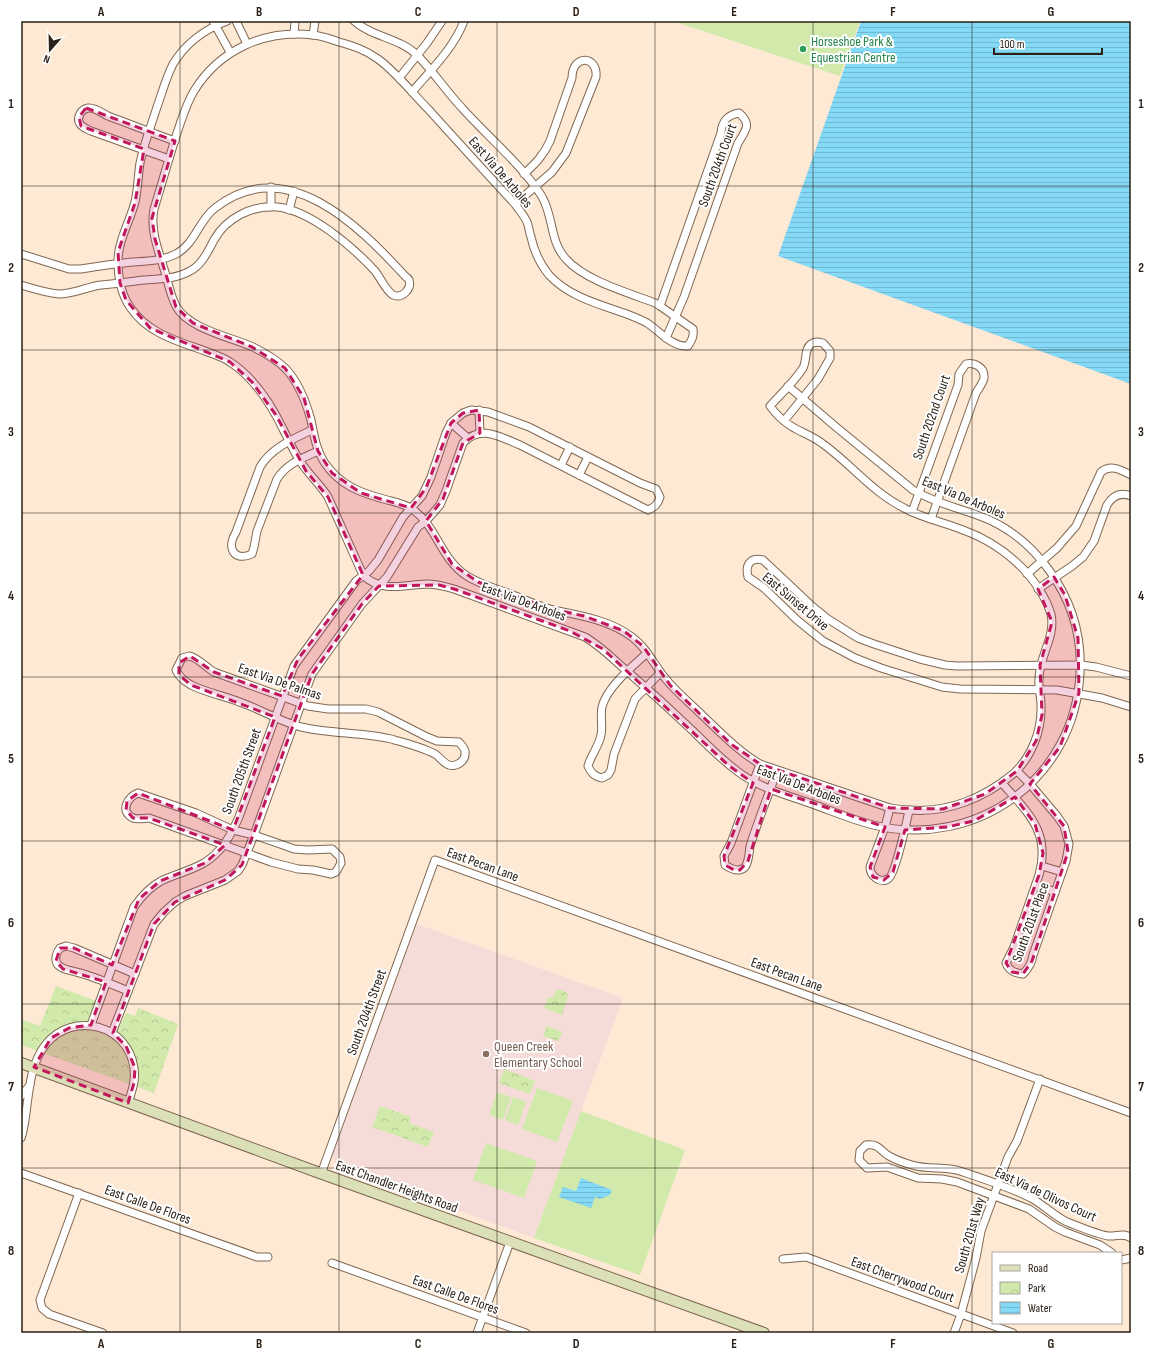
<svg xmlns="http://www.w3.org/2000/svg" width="1152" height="1354" font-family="'Sofia Sans Condensed',sans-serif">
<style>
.education{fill:#f6dcd8}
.park{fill:url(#park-crowns)}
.pitch{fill:#d1e9ab}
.water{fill:url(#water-rules)}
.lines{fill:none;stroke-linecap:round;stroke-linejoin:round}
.street-casing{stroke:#7f6852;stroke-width:9}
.secondary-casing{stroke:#7f6852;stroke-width:12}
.street{stroke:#fff;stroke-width:7}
.secondary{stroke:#dce0b8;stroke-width:10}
.marked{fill:#c2185b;fill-opacity:0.2;stroke:#c2185b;stroke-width:3;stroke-dasharray:8 5;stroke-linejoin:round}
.grid{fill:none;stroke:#2a2017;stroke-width:1;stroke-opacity:0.55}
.leisure-dot{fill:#2e9e5b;stroke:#fff;stroke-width:1.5}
.education-dot{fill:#8d6e63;stroke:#fff;stroke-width:1.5}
.labels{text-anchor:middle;stroke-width:4;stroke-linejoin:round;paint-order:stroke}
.leisure-label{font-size:14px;fill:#27864d;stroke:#fff;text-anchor:start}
.street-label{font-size:14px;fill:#2a2017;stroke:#fff}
.education-label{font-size:14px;fill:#785e54;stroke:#fff;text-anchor:start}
.neatline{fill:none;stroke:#2a2017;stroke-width:1.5}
.grid-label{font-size:13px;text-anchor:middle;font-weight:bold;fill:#2a2017}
</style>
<defs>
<pattern id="park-crowns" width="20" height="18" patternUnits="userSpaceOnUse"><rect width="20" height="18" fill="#d1e9ab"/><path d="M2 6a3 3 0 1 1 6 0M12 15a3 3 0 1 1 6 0" fill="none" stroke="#b4c892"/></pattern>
<pattern id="water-rules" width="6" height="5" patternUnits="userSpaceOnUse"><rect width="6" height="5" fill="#84d9f6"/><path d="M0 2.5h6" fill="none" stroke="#72bad2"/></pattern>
</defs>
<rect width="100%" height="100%" fill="#fee9d5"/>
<polygon class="education" points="417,924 623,998 534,1238 338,1166 334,1163 333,1155"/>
<g class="park">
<polygon points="56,986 96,1001 89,1020 118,1031 126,1013 135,1016 138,1008 178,1024 154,1093 21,1045 21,1019 40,1026"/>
<polygon points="557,989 566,992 568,996 562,1015 544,1008 548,997 553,998"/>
<polygon points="547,1026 562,1032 558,1041 543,1036"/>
<polygon points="504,1069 535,1081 530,1094 499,1083"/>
<polygon points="380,1106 411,1117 409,1123 434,1132 428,1147 372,1127"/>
</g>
<g class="pitch">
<polygon points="672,21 860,21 840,76"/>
<polygon points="537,1088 573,1101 557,1142 522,1129"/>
<polygon points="497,1092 511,1097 503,1120 489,1115"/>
<polygon points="513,1097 526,1102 518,1125 505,1120"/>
<polygon points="581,1111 685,1150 640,1275 534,1238"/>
<polygon points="486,1143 537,1161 524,1198 473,1180"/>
</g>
<g class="water">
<polygon points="861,21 1131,21 1131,384 778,256"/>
<polygon points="581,1178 612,1190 610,1195 600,1199 595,1197 591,1208 559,1197 563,1187 576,1191"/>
</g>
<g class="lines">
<defs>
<g id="street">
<polyline points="213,21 230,52"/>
<path d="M227,21c-22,8 -42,23 -54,43 -7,14 -11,29 -16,43 -6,19 -13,37 -17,56 -2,13 -2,26 -5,39 -5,19 -17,39 -17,59 0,16 3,33 12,46 17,26 47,34 75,44 8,3 18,6 25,11 25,16 42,44 54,69 5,10 10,21 16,30 8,13 20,23 28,36l35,78c18,18 41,10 63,9 10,0 18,2 28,5l131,48c17,10 29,23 43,35 22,19 44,39 65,59 14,14 28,28 44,40 22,17 50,24 75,33 20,7 41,16 61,21 103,25 202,-46 207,-152 2,-37 -9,-73 -31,-103 -18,-25 -43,-45 -72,-55 -22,-8 -44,-13 -64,-25l-77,-63 -48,-41"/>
<polyline points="236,21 247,44"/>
<path d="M354,21c18,16 46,17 63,34 16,16 29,36 45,53 26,29 58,55 79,87 13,20 8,46 25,64 18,21 63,34 89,44l5,3 33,23c1,7 -1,11 -5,17 -17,1 -28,-15 -41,-23 -7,-4 -15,-7 -23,-10 -26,-9 -56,-17 -75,-38 -9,-11 -15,-24 -18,-38 -2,-5 -2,-11 -4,-15 -3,-7 -8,-12 -12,-18 -29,-31 -57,-62 -86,-94 -16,-16 -33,-38 -51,-51 -12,-9 -25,-13 -39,-17 -8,-3 -17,-6 -26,-7 -48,-6 -94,15 -119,56 -8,13 -12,28 -17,42 -8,25 -15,50 -23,76 -4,21 4,40 10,60 4,12 6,26 12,37 12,23 55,31 77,41 12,6 24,13 33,22 13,14 20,33 25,51 3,15 5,29 13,42 16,24 37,31 63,38 8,2 18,4 25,9 25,17 29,51 55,67 12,8 27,12 41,17 16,6 33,15 50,18 25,5 53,10 74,26 15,11 22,28 33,41 11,14 25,25 38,38 18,17 35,35 57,48l130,44c7,1 13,2 20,2 38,3 74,-12 103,-36 19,-17 29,-44 28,-69 0,-9 -3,-17 -2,-26 0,-23 17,-42 12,-65 -4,-14 -14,-29 -23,-40 -18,-20 -40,-35 -65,-44 -20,-8 -41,-12 -59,-22 -32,-16 -53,-44 -81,-64 -10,-8 -21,-11 -32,-18 -8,-5 -16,-13 -21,-20 11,-12 24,-24 33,-38 4,-7 1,-19 8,-24 4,-3 8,-2 12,-1l7,8v7l-12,21 -34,42"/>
<polyline points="294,34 295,21"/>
<polyline points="313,35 315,21"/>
<polyline points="399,78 427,43 442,21"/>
<path d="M412,92c18,-21 42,-44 52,-71"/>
<path d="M169,159l-78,-28c-4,-2 -8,-3 -11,-7 -4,-6 1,-15 8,-16 7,-1 14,5 20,8 22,8 44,17 67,25"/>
<polyline points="271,187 271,207"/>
<path d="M515,204l37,-32 14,-19 30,-76c2,-22 -24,-23 -24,1l-22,63c-6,14 -15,23 -26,33"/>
<polyline points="289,210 294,191"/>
<path d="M21,254l48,15h12c17,-3 34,-5 51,-7 16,-1 30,-1 44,-8 19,-10 23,-34 39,-46 71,-56 144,18 190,68 1,1 3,2 4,4 3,9 -7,19 -16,15 -7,-4 -13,-18 -18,-24 -22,-24 -65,-61 -98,-64 -25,-2 -51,11 -63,33 -6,11 -12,25 -24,31 -14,8 -31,8 -47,9 -14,2 -28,4 -42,5 -15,2 -27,9 -42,9 -13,-1 -25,-5 -38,-9"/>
<path d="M660,306l61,-173c1,-12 6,-18 18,-20 13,11 7,17 -1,30l-54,154 -18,41"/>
<polyline points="479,410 480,433"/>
<polyline points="451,423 468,438"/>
<path d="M312,430c-19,9 -41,18 -52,37l-24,65c-10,16 -2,30 16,22l2,-7 3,-16 20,-52c9,-15 26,-21 41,-28"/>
<polyline points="561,465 570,447"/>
<polyline points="579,475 588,457"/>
<path d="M912,512l46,-127 1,-11 7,-10c8,-2 19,3 18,14 -1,5 -5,10 -8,15l-45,126"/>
<path d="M1027,574l30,-26 19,-22 25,-54c10,-8 20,-2 30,3"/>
<path d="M1038,589l34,-23 11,-9 11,-16 13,-36c6,-10 14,-13 24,-9"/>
<path d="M647,653c-15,14 -40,34 -45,54 -2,9 1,19 -1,28 -2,11 -10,20 -13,31 3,7 6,10 14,12l6,-3 3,-5 3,-16 21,-55 25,-26"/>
<path d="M190,656c9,3 16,11 24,16l94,34 20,3h38l12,3 49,25 10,4 22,1c2,3 6,6 6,10 1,9 -8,15 -16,13 -6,-2 -9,-8 -14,-11 -13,-7 -29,-11 -44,-15 -29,-7 -60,-5 -90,-12 -20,-5 -39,-17 -59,-24 -17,-7 -35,-10 -51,-18 -7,-4 -12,-8 -15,-15l6,-12z"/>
<path d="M1131,676l-35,-9 -15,-2 -124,1 -12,-1 -25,-6 -46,-15 -16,-6 -30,-19 -15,-12 -50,-47c-13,-3 -18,5 -15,17l16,11 33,32 26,21 32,17 26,10 61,19 18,2 97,1 45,8 29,9"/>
<path d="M760,764l-29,79 -7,13 1,9c6,4 14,8 20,2 4,-5 4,-14 5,-21 8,-25 18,-50 27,-75"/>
<path d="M1002,783c26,30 49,49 37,92l-25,72 -8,16c3,8 9,10 17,11 6,-6 9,-11 10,-19l33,-94 3,-17 -5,-18 -7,-10 -27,-32 -13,-13"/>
<path d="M138,793l58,20 37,17 21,5 29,10 11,4 14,1 24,-1 8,8 1,6 -5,9 -5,2 -18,-4 -15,-1 -27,-7 -122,-44c-5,0 -11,2 -16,0 -14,-7 -5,-21 5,-25z"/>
<path d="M890,808l-5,19 -15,40c0,9 11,18 19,11 6,-4 18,-57 20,-68"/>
<polyline points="1042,866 1062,872"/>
<polyline points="1036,885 1055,892"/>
<path d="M128,991c-17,-7 -35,-15 -52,-19 -6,-2 -13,-2 -18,-7 -4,-5 -2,-12 2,-17l6,-2 8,2 61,26"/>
<path d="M91,1025l43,-118c7,-10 16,-20 27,-26 14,-7 29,-10 43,-18 18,-11 27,-28 35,-46l55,-151 62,-85 13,-10 9,-11 25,-43 19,-21 9,-19 15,-44 5,-10 12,-10 8,-3 17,2 41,15 111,56 16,6 4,8c-2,7 -5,10 -12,13l-128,-65c-20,-8 -40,-21 -57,-2l-17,48 -6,14 -14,16 -8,6 -31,50 -25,27 -50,70 -58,161 -12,30 -4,6 -13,9 -40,16 -10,6 -11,10 -10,12 -42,109"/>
<polyline points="21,1096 30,1085"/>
<path d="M21,1138c2,-5 3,-12 4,-18 4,-25 4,-55 21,-76 27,-33 82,-20 88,24 2,12 -2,23 -6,35"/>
<polyline points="21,1173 257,1257 268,1257"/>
<polyline points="321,1174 435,860 1131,1113"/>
<polyline points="79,1193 40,1300 42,1308 49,1314 103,1333"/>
<path d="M1112,1253l-12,-8 -35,-13 -10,-5 -26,-18 -72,-27 -15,-3 -24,-1 -31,-11 -20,1 -8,-8 1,-9 6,-6c13,-2 14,6 23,11 7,4 16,7 23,9 16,5 33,1 48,6 24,8 49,16 71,27 13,7 23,18 36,24 11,4 29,12 41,14 8,1 16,-4 23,2"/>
<polyline points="783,1259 806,1257 1013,1333"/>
<polyline points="1121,1260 1131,1258"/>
<polyline points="332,1263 526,1333"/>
<polyline points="477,1333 510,1242"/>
<polyline points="954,1333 961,1314 976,1258 981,1231 1008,1157 1017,1141 1040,1079"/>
</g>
<polyline id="secondary" points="21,1063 317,1172 764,1333"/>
</defs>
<use href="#street" class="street-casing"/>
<use href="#secondary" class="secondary-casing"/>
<use href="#street" class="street"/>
<use href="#secondary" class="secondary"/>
</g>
<path class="marked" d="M86,108l89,33 -23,77 3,21 21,68 17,16 59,24 33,21 19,30 14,53 14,22 29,20 50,15 15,-20 25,-65 12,-10 16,-3 1,23 -17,10 -20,56 -17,22 26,43 26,18 70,26 36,8 40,15 19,15 27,39 61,59 29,20 130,44 53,1 42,-15 32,-23 19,-30 6,-26 -2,-50 12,-43 -14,-33 16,-12 11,18 13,43 1,55 -19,54 -30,37 34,42 4,26 -36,109 -9,13 -11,-2 -6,-9 33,-88 4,-22 -8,-29 -20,-27 -41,24 -27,6 -42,3 -12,42 -9,8 -11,-3 -3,-10 15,-40 -114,-38 -23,72 -8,9h-6l-9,-5 -1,-9 29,-73 -25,-18 -125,-116 -33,-18 -116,-42 -15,-4 -60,1 -17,18 -50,70 -70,191 -17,15 -50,22 -21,22 -41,109 13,13 9,22 -1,15 -6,20 -94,-36 17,-29 18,-10 22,-3 15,-43 -43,-13 -7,-8 4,-13h14l38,17 27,-66 21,-18 45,-18 20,-18 -76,-27h-16l-7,-8 1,-9 11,-8 95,37 42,-113 -84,-32 -12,-10v-12l11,-7 24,16 68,24 16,-37 65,-84 -35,-78 -22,-26 -30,-56 -24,-33 -22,-20 -80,-34 -24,-28 -6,-17 -2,-31 17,-49 9,-54 -63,-23 -2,-9z"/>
<path class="grid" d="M180,21v1312M339,21v1312M497,21v1312M655,21v1312M813,21v1312M972,21v1312M21,186h1110M21,350h1110M21,513h1110M21,677h1110M21,841h1110M21,1004h1110M21,1168h1110"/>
<circle class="leisure-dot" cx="803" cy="49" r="4"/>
<circle class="education-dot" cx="486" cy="1054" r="4"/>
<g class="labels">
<g class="leisure-label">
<text x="811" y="46">Horseshoe Park &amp;<tspan x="811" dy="16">Equestrian Centre</tspan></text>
</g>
<g class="street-label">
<text transform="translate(717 165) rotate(-70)" y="5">South 204th Court</text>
<text transform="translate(501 172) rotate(49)" y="5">East Via De Arboles</text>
<text transform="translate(931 417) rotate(-71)" y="5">South 202nd Court</text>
<text transform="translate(964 497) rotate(23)" y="5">East Via De Arboles</text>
<text transform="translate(524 601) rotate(20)" y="5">East Via De Arboles</text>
<text transform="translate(796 601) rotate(40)" y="5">East Sunset Drive</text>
<text transform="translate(280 681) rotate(19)" y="5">East Via De Palmas</text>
<text transform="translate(241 771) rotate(-70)" y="5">South 205th Street</text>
<text transform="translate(799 784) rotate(21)" y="5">East Via De Arboles</text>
<text transform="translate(483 864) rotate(20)" y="5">East Pecan Lane</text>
<text transform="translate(1030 922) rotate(-70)" y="5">South 201st Place</text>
<text transform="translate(787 974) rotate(20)" y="5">East Pecan Lane</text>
<text transform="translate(366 1012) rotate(-70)" y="5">South 204th Street</text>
<text transform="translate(397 1186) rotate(20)" y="5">East Chandler Heights Road</text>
<text transform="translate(1046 1194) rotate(25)" y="5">East Via de Olivos Court</text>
<text transform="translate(148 1204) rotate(20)" y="5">East Calle De Flores</text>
<text transform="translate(969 1235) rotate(-74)" y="5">South 201st Way</text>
<text transform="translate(903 1279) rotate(20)" y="5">East Cherrywood Court</text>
<text transform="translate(456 1294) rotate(20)" y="5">East Calle De Flores</text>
</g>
<g class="education-label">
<text x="494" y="1051">Queen Creek<tspan x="494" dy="16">Elementary School</tspan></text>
</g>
</g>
<rect width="1152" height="1354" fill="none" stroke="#ffffff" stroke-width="44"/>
<rect x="992" y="1252" width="130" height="72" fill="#ffffff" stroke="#aaa6a2"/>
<rect x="1000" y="1265" width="20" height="6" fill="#dce0b8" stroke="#aaa6a2"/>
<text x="1028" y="1272" font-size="12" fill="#2a2017">Road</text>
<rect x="1000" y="1282" width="20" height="12" fill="url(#park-crowns)" stroke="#aaa6a2"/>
<text x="1028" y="1292" font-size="12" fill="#2a2017">Park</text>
<rect x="1000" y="1302" width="20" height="12" fill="url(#water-rules)" stroke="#aaa6a2"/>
<text x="1028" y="1312" font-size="12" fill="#2a2017">Water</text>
<g transform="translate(50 50) rotate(200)" stroke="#ffffff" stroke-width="3" paint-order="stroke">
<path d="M0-3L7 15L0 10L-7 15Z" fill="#2a2017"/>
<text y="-6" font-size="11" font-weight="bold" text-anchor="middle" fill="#2a2017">N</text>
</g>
<path d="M994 48v6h108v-6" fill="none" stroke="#2a2017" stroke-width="2"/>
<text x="1000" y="48" font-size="12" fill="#2a2017" stroke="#ffffff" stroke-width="3" paint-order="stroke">100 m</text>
<rect x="22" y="22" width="1108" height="1310" class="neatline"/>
<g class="grid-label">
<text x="101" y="16">A</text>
<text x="259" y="16">B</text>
<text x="418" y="16">C</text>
<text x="576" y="16">D</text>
<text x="734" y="16">E</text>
<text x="893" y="16">F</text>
<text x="1051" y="16">G</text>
<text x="11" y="108">1</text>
<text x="1141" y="108">1</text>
<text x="11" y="272">2</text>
<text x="1141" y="272">2</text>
<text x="11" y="436">3</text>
<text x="1141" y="436">3</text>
<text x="11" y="600">4</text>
<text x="1141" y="600">4</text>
<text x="11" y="763">5</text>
<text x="1141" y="763">5</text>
<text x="11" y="927">6</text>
<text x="1141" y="927">6</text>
<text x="11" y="1091">7</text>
<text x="1141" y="1091">7</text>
<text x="11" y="1255">8</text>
<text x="1141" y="1255">8</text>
<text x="101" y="1348">A</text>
<text x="259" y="1348">B</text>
<text x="418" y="1348">C</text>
<text x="576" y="1348">D</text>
<text x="734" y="1348">E</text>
<text x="893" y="1348">F</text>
<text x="1051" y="1348">G</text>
</g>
</svg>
